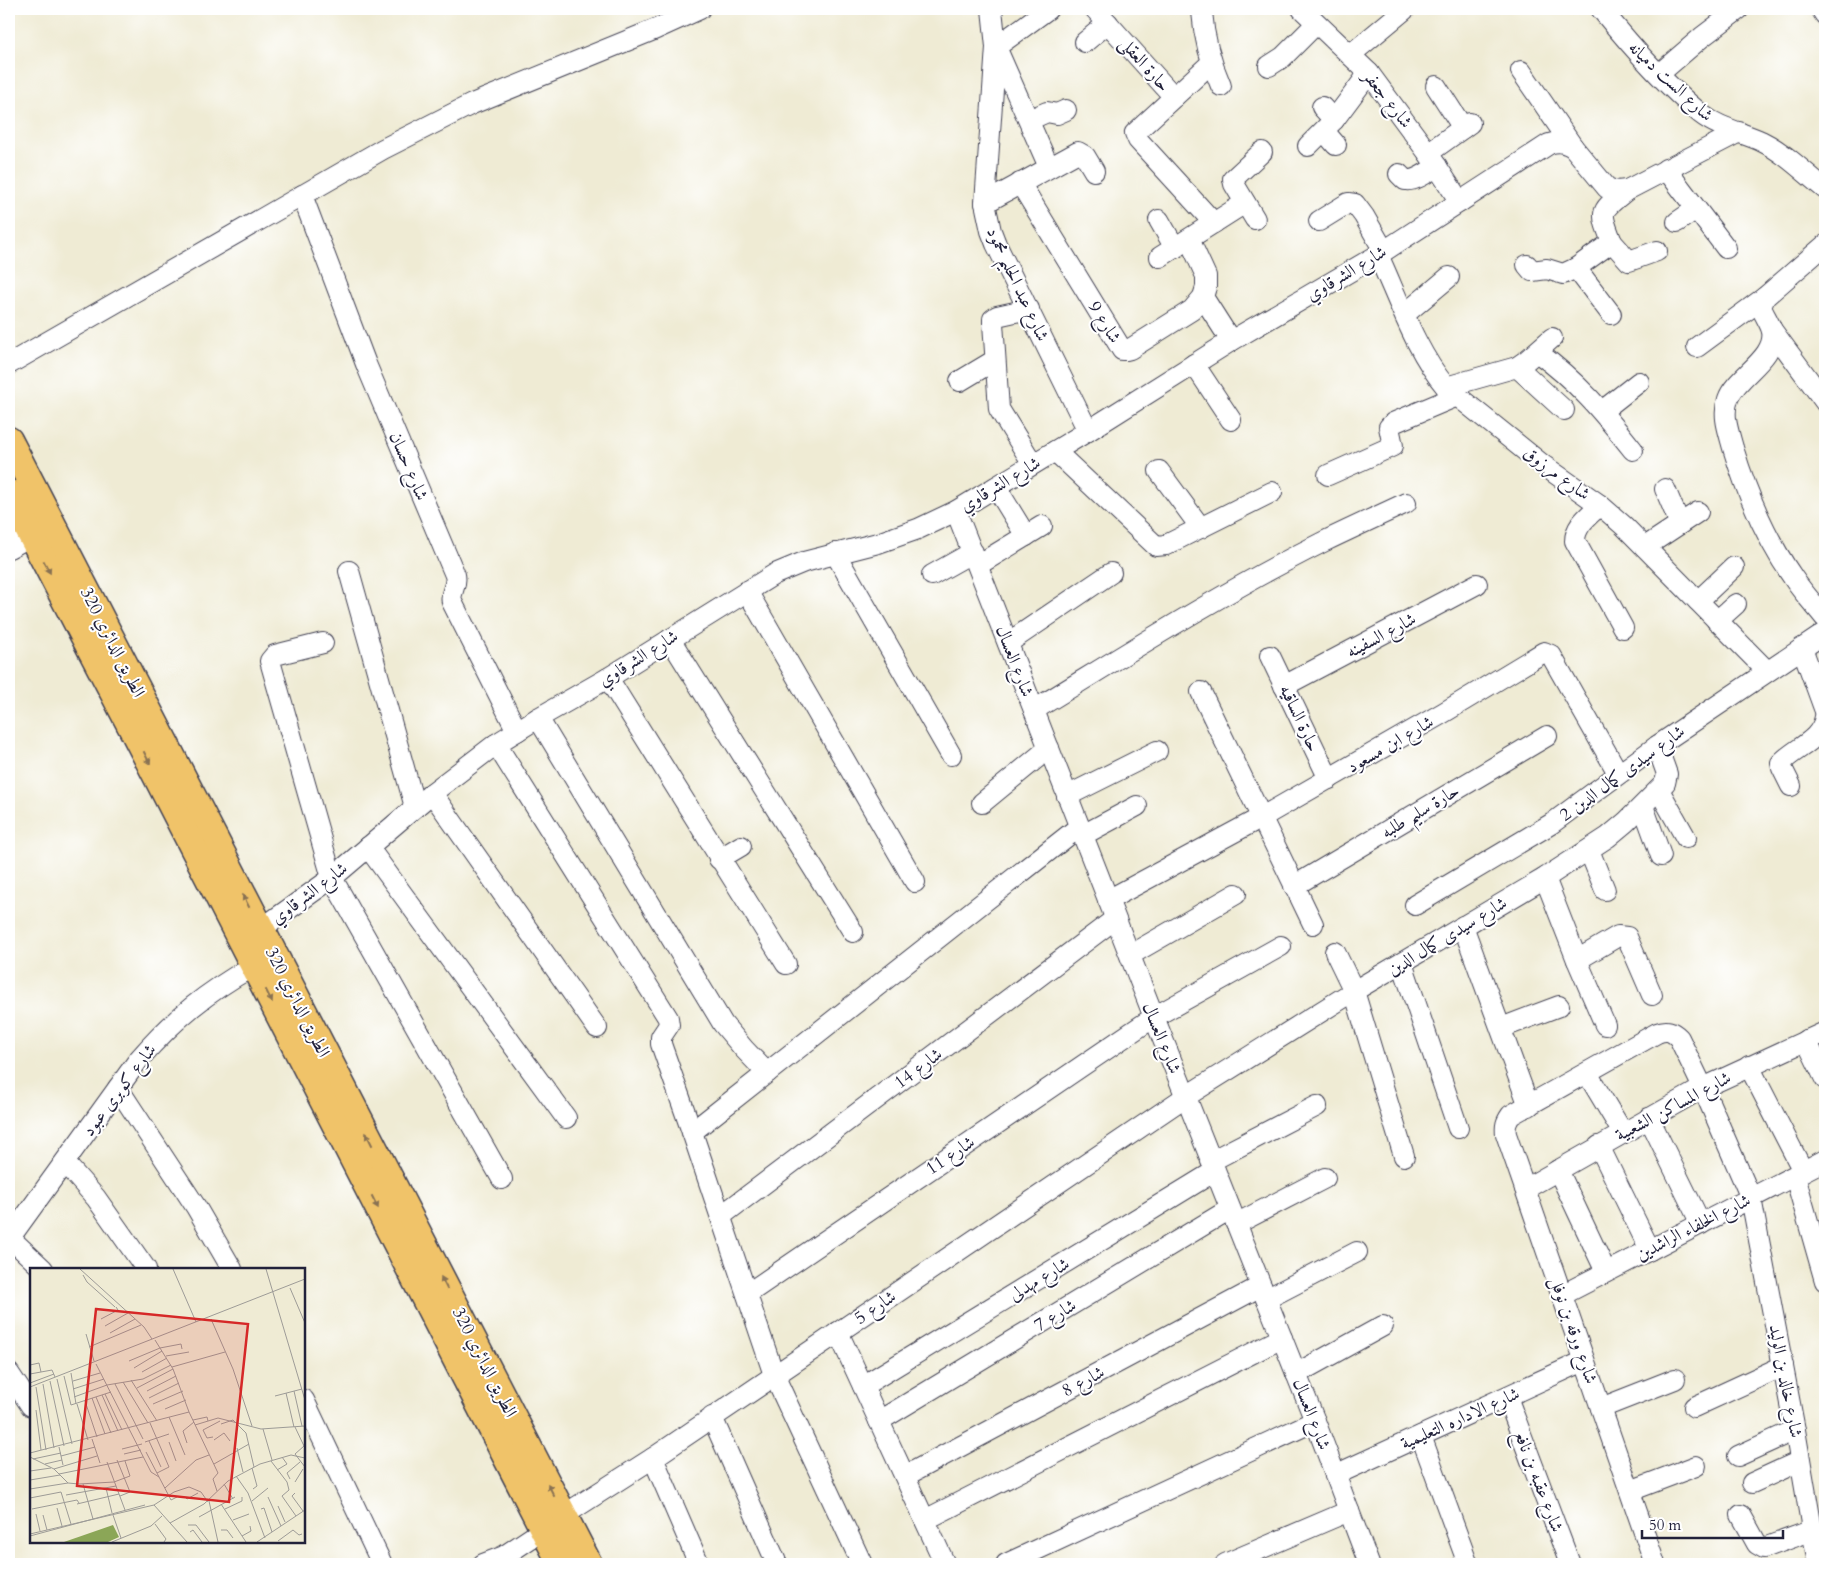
<svg xmlns="http://www.w3.org/2000/svg" width="1834" height="1573" font-family="Cardo,Amiri,serif">
<style>
.lines{fill:none;stroke-linecap:round;stroke-linejoin:round}
.minor-casing{stroke:#414052;stroke-width:22}
.major-casing{stroke:#414052;stroke-width:29}
.minor{stroke:#fff;stroke-width:20}
.major{stroke:#f0c369;stroke-width:26}
.oneway{fill:#897252}
.labels{text-anchor:middle;stroke-width:4;stroke-linejoin:round;paint-order:stroke}
.street-label{font-size:18px;fill:#22223b;stroke:#fff}
.inset-road{fill:none;stroke:#9d9b97;stroke-width:1}
.view{fill:#d62828;fill-opacity:0.15;stroke:#d62828;stroke-width:2.5}
.inset-edge{fill:none;stroke:#22223b;stroke-width:2.5}
</style>
<rect width="100%" height="100%" fill="#fff"/>
<filter id="ink" filterUnits="userSpaceOnUse"><feTurbulence type="fractalNoise" baseFrequency=".02" numOctaves="2"/><feDisplacementMap in="SourceGraphic" scale="10" xChannelSelector="R" yChannelSelector="G"/><feConvolveMatrix kernelMatrix="1 2 1 2 8 2 1 2 1" color-interpolation-filters="sRGB"/></filter>
<filter id="wash" filterUnits="userSpaceOnUse"><feTurbulence type="fractalNoise" baseFrequency=".0096" numOctaves="4" result="noise"/><feDisplacementMap in="SourceGraphic" scale="20" xChannelSelector="R" yChannelSelector="G"/><feGaussianBlur stdDeviation="1.12" result="paint"/><feColorMatrix in="noise" values="0 0 0 0 0 0 0 0 0 0 0 0 0 0 0 0 0 1.4 0 .05"/><feComposite in="paint" operator="in"/></filter>
<g filter="url(#wash)">
<rect width="100%" height="100%" fill="#efebd4"/>
</g>
<g filter="url(#ink)">
<g class="lines">
<defs>
<g id="minor">
<polyline points="992,9 996,47 985,203 991,231 996,244 1088,431"/>
<polyline points="1048,9 996,47 1049,167"/>
<polyline points="1095,9 1174,97"/>
<polyline points="1302,9 1369,73 1428,153 1460,202"/>
<path d="M1601,9c30,37 63,75 100,105 18,14 40,18 60,27 23,11 44,32 64,48"/>
<polyline points="1821,9 1825,15"/>
<path d="M1202,12c2,27 8,49 19,74"/>
<polyline points="1085,42 1108,23"/>
<polyline points="1350,55 1404,10"/>
<polyline points="1211,63 1135,133 1138,140 1214,223"/>
<polyline points="1269,66 1283,57 1316,24"/>
<polyline points="1521,71 1573,147"/>
<polyline points="1659,74 1702,37 1739,9"/>
<polyline points="1436,86 1463,128"/>
<polyline points="1322,107 1334,120"/>
<polyline points="1029,120 1047,112 1057,114 1066,110"/>
<polyline points="1324,131 1336,145"/>
<polyline points="1308,146 1334,120 1369,73"/>
<polyline points="1428,153 1470,123"/>
<polyline points="1666,169 1726,248"/>
<path d="M1399,174l6,6c10,2 23,-8 32,-14"/>
<polyline points="1020,183 1122,350 1126,350 1130,349 1192,310 1203,297 1206,287 1206,276 1189,239"/>
<path d="M302,195l64,169 89,211c3,11 -6,17 -3,27l65,129"/>
<polyline points="985,203 1078,152 1085,156 1094,171"/>
<polyline points="1255,219 1234,184 1233,179 1262,152"/>
<polyline points="1159,220 1175,248"/>
<polyline points="1319,221 1348,203 1355,204 1364,216 1384,251"/>
<polyline points="1677,222 1696,209"/>
<polyline points="1612,242 1629,261 1657,251"/>
<path d="M1825,245l-60,52 -4,10c3,8 9,16 11,24 5,27 -36,45 -44,68 -6,17 1,33 5,49 14,46 33,91 61,131 9,14 21,26 31,39"/>
<path d="M1378,255c20,43 37,95 68,132l97,78 57,40 24,21 143,145"/>
<polyline points="1160,257 1245,203"/>
<path d="M1527,265l5,6 15,-2 16,5 13,-6 36,-26c-13,-33 -12,-30 15,-52"/>
<polyline points="1576,268 1611,314"/>
<polyline points="1203,297 1231,341"/>
<polyline points="1029,309 997,316 993,319 993,323 999,409 1033,464"/>
<polyline points="1405,314 1449,277"/>
<polyline points="1772,330 1825,402"/>
<polyline points="1697,347 1765,297"/>
<path d="M1537,352c41,30 65,59 96,98"/>
<polyline points="9,364 383,149 472,104 656,29 700,9"/>
<polyline points="1194,364 1231,420"/>
<polyline points="1517,367 1564,410"/>
<polyline points="960,381 995,360"/>
<polyline points="1446,387 1517,367 1527,360 1552,338"/>
<polyline points="1602,411 1639,382"/>
<polyline points="1055,451 1156,546 1166,545 1272,492"/>
<polyline points="1159,471 1201,528"/>
<polyline points="1328,475 1393,446 1389,427 1393,423 1457,396"/>
<polyline points="996,487 1026,536"/>
<polyline points="1665,489 1680,524"/>
<path d="M1600,505c-10,10 -25,20 -25,36l48,87"/>
<polyline points="956,511 1154,1017 1315,1421 1369,1564"/>
<polyline points="1645,547 1698,512"/>
<polyline points="9,548 31,536"/>
<polyline points="835,553 951,755"/>
<polyline points="978,565 1042,526"/>
<polyline points="349,571 415,807"/>
<polyline points="932,575 973,552"/>
<polyline points="747,591 915,882"/>
<polyline points="1698,601 1734,567"/>
<polyline points="1717,621 1736,604"/>
<polyline points="670,639 853,932"/>
<polyline points="323,643 275,655 270,661 332,878 502,1179"/>
<polyline points="1008,643 1111,573"/>
<polyline points="1802,648 1825,711"/>
<polyline points="1270,656 1329,779"/>
<polyline points="608,678 786,964"/>
<polyline points="1284,686 1477,584"/>
<polyline points="1201,692 1313,924"/>
<path d="M1034,710c95,-58 189,-118 289,-168 27,-13 55,-26 83,-39"/>
<polyline points="538,718 723,1024 744,1049 767,1073"/>
<polyline points="496,744 668,1018 669,1025 661,1037 661,1044 692,1132 774,1375 862,1564"/>
<path d="M1791,786l-9,-18 -1,-5c15,-16 40,-22 44,-46"/>
<polyline points="1659,790 1686,838"/>
<polyline points="432,793 597,1028"/>
<polyline points="1067,796 1157,751"/>
<polyline points="982,803 1049,748"/>
<polyline points="1643,806 1661,856"/>
<polyline points="1083,835 1137,806"/>
<polyline points="368,847 566,1118"/>
<polyline points="1589,850 1605,890"/>
<polyline points="719,859 741,846"/>
<polyline points="1545,878 1577,960 1605,1025"/>
<polyline points="1294,886 1547,736"/>
<polyline points="1108,900 1262,817 1443,713 1544,652 1551,655 1618,773"/>
<polyline points="1415,905 1551,824 1657,746 1825,633"/>
<polyline points="1463,926 1529,1106"/>
<path d="M261,929l71,-51 100,-85 64,-49 42,-26 70,-40 167,-104 29,-12 74,-19 40,-14 38,-18 132,-80 143,-90 147,-86 171,-111c10,-3 15,-2 24,3l34,41 10,3 10,-1 112,-58"/>
<polyline points="1335,952 1354,991 1404,1156"/>
<polyline points="1130,955 1236,894"/>
<polyline points="1577,960 1618,936 1627,937 1652,995"/>
<polyline points="1402,963 1458,1128"/>
<polyline points="1501,1028 1559,1006"/>
<polyline points="1806,1040 1825,1079"/>
<polyline points="1749,1066 1803,1171"/>
<polyline points="1587,1073 1623,1133"/>
<polyline points="118,1088 196,1207 232,1269"/>
<polyline points="1649,1118 1701,1224"/>
<polyline points="692,1132 1079,827"/>
<polyline points="1599,1146 1650,1250"/>
<polyline points="1211,1161 1317,1106"/>
<polyline points="65,1163 96,1198 146,1269"/>
<polyline points="1558,1170 1606,1272"/>
<polyline points="1795,1176 1825,1281"/>
<polyline points="1525,1189 1703,1088 1825,1032"/>
<polyline points="721,1216 1115,919"/>
<polyline points="1236,1224 1325,1178"/>
<polyline points="10,1238 43,1269"/>
<path d="M9,1239l130,-180c37,-42 67,-66 114,-93"/>
<polyline points="747,1294 1154,1017 1281,946"/>
<polyline points="1562,1295 1825,1160"/>
<polyline points="1266,1299 1357,1252"/>
<polyline points="838,1332 945,1564"/>
<polyline points="9,1373 31,1406"/>
<polyline points="1296,1374 1383,1326"/>
<polyline points="863,1386 1215,1171"/>
<polyline points="1507,1397 1570,1564"/>
<polyline points="304,1400 382,1564"/>
<polyline points="1694,1407 1783,1366"/>
<polyline points="1601,1408 1675,1379"/>
<polyline points="712,1417 777,1564"/>
<polyline points="879,1421 1230,1209"/>
<polyline points="1421,1436 1468,1564"/>
<polyline points="1738,1456 1795,1430"/>
<polyline points="653,1458 699,1564"/>
<polyline points="1335,1475 1584,1361"/>
<polyline points="905,1476 1261,1286"/>
<polyline points="1752,1483 1800,1461"/>
<polyline points="1630,1491 1696,1466"/>
<polyline points="564,1515 653,1458 1185,1097 1354,991 1545,878 1608,837 1626,822 1665,783 1667,774 1657,746"/>
<polyline points="1741,1515 1757,1544 1764,1548 1813,1530"/>
<polyline points="925,1520 1282,1338"/>
<polyline points="483,1564 504,1556 543,1530"/>
<polyline points="1006,1564 1315,1421"/>
<polyline points="1225,1564 1349,1511"/>
<path d="M1655,1564l-149,-430c-1,-8 0,-12 5,-19l146,-82c10,-4 15,-2 22,5l24,50 48,110 44,232 23,134"/>
</g>
<g id="major">
<polyline points="9,440 589,1564"/>
<polyline points="9,493 131,727 561,1564"/>
</g>
</defs>
<use href="#minor" class="minor-casing"/>
<use href="#major" class="major-casing"/>
<use href="#minor" class="minor"/>
<use href="#major" class="major"/>
</g>
<defs><path id="oneway-solid" d="M-6-.8H1V-3.2L6.5 0L1 3.2V.8H-6Z" transform="scale(1.25)"/></defs>
<g class="oneway">
<use href="#oneway-solid" transform="translate(47 567) rotate(62)"/>
<use href="#oneway-solid" transform="translate(147 758) rotate(63)"/>
<use href="#oneway-solid" transform="translate(246 901) rotate(-117)"/>
<use href="#oneway-solid" transform="translate(269 996) rotate(63)"/>
<use href="#oneway-solid" transform="translate(369 1139) rotate(-117)"/>
<use href="#oneway-solid" transform="translate(375 1202) rotate(63)"/>
<use href="#oneway-solid" transform="translate(444 1283) rotate(-117)"/>
<use href="#oneway-solid" transform="translate(551 1490) rotate(-117)"/>
</g>
</g>
<g class="labels">
<g class="street-label">
<text transform="translate(1145 64) rotate(48)" y="6">حارة العقلى</text>
<text transform="translate(1671 81) rotate(43)" y="6">شارع الست دميانه</text>
<text transform="translate(1388 99) rotate(52)" y="6">شارع جعفر</text>
<text transform="translate(1346 273) rotate(-31)" y="6">شارع الشرقاوي</text>
<text transform="translate(1018 284) rotate(65)" y="6">شارع عبد الحليم محمود</text>
<text transform="translate(1105 322) rotate(58)" y="6">شارع 9</text>
<text transform="translate(409 466) rotate(67)" y="6">شارع حسان</text>
<text transform="translate(1557 473) rotate(36)" y="6">شارع مرزوق</text>
<text transform="translate(1000 484) rotate(-31)" y="6">شارع الشرقاوي</text>
<text transform="translate(1381 635) rotate(-28)" y="6">شارع السفينه</text>
<text transform="translate(113 642) rotate(63)" y="6">الطريق الدائري 320</text>
<text transform="translate(638 658) rotate(-32)" y="6">شارع الشرقاوي</text>
<text transform="translate(1015 661) rotate(69)" y="6">شارع العسال</text>
<text transform="translate(1300 718) rotate(65)" y="6">حارة الساقيه</text>
<text transform="translate(1390 744) rotate(-30)" y="6">شارع ابن مسعود</text>
<text transform="translate(1622 773) rotate(-36)" y="6">شارع سيدى كمال الدين 2</text>
<text transform="translate(1420 811) rotate(-31)" y="6">حارة سليم طلبه</text>
<text transform="translate(309 893) rotate(-37)" y="6">شارع الشرقاوي</text>
<text transform="translate(1447 936) rotate(-31)" y="6">شارع سيدى كمال الدين</text>
<text transform="translate(298 1002) rotate(63)" y="6">الطريق الدائري 320</text>
<text transform="translate(1162 1038) rotate(68)" y="6">شارع العسال</text>
<text transform="translate(918 1068) rotate(-37)" y="6">شارع 14</text>
<text transform="translate(119 1090) rotate(-53)" y="6">شارع كوبرى عبود</text>
<text transform="translate(1673 1106) rotate(-28)" y="6">شارع المساكن الشعبية</text>
<text transform="translate(950 1155) rotate(-34)" y="6">شارع 11</text>
<text transform="translate(1693 1227) rotate(-27)" y="6">شارع الخلفاء الراشدين</text>
<text transform="translate(1039 1279) rotate(-31)" y="6">شارع مهدلى</text>
<text transform="translate(875 1307) rotate(-34)" y="6">شارع 5</text>
<text transform="translate(1055 1315) rotate(-31)" y="6">شارع 7</text>
<text transform="translate(1574 1330) rotate(71)" y="6">شارع ورقه بن نوفل</text>
<text transform="translate(485 1362) rotate(63)" y="6">الطريق الدائري 320</text>
<text transform="translate(1083 1381) rotate(-28)" y="6">شارع 8</text>
<text transform="translate(1786 1381) rotate(79)" y="6">شارع خالد بن الوليد</text>
<text transform="translate(1312 1414) rotate(69)" y="6">شارع العسال</text>
<text transform="translate(1460 1418) rotate(-24)" y="6">شارع الاداره التعليمية</text>
<text transform="translate(1539 1481) rotate(69)" y="6">شارع عقبه بن نافع</text>
</g>
</g>
<g transform="translate(30 1268)">
<rect width="275" height="275" fill="#efebd4"/>
<path d="M83,257l6,12 -11,5h-44z" fill="#8ba657"/>
<path class="inset-road" d="M50,1l64,58 8,12M143,1l23,53M236,1l39,131M53,7l4,7 28,25M260,20l15,35M71,51l17,-9 -2,-3M181,51l22,50 19,57M75,58l23,-13M80,65l25,-14M56,66l8,27M125,72l18,29 16,43 29,61 -5,6 4,12M59,79l52,-22M136,88l23,-4M99,93l31,-13 21,-4 1,5M66,96l55,108 8,5M0,97l9,-2 2,9M142,99l53,-15M104,100l28,-17M112,104l25,-14M41,105l5,31M0,106l22,-4 3,7M34,108l7,29 40,-13M27,111l15,65M101,112l26,41M20,113l14,65M43,113l27,-8M93,114l25,41M0,115l24,-9M13,116l11,64M85,116l28,55M0,119l275,-108M6,119l10,63M107,120l36,-19M43,121l31,-10M117,123l29,-15M264,123l8,35M256,125l8,34M75,126l17,36M72,127l16,36M245,128l27,-7M44,129l33,-12 36,-6 28,-14M66,129l15,36M62,130l13,36M119,130l30,-15M55,133l12,36M47,136l11,36M123,136l30,-13M135,141l21,-9M6,142l5,40M139,149l16,38M163,152l14,-3 1,4M120,155l19,44 -12,6M191,156l12,-4 13,13 8,34M165,157l23,-7 43,11 44,-3M265,159l9,19 -9,8 10,13M233,161l9,31M183,169l-6,1 -4,-8 17,-9M62,171l8,24M184,172l10,-7 6,8M119,173l12,26M115,174l24,-8M139,174l7,19M157,175l-4,-12 11,-9M29,179l4,18M207,180l6,24M92,181l20,-5M116,184l25,48 6,-3M0,185l159,-41M94,186l17,-4M31,188l34,-9M0,189l24,12 14,14 11,1 35,-2 16,-6 -5,-15M3,191l28,-6M87,192l13,32 -10,4M241,193l16,21 2,8 -7,6 14,20M77,194l18,48M15,196l17,-4M184,196l35,-20M222,200l5,18 -4,3M24,201l43,-13M247,202l10,-6 -5,-7M0,203l21,-3M29,206l84,-17M206,208l12,17 17,45M260,211l-3,-6 13,-11M0,212l30,-5M265,214l8,-13M53,216l10,35M194,216l9,15M76,220l6,25M135,220l31,-28 13,-5M0,221l38,-6M265,225l-3,3 11,15M36,227l50,-9M155,229l2,2 11,-6M238,229l13,29M0,230l31,-6 10,32M179,233l9,41M222,233l16,-13M47,236l42,-10M191,236l25,38M124,237l33,37M248,238l7,16M27,240l5,18M2,241l45,-9 2,3M195,241l17,-8v-4M231,241l3,-1 8,24M6,246l4,17M13,247l4,15M83,247l8,23M169,249l36,-20M203,252l16,-6M140,255l34,-19 24,-23 32,-17 31,-9 14,3M125,256l11,15 -2,3M158,257h8l13,17M191,262h6l6,8M160,264l3,-2 9,12M0,266l124,-29 20,-13 15,-5 12,5 7,10M0,268l115,-31M212,268l9,-5 -1,-5M248,273l15,-11 6,5 3,-1M82,274l39,-16 11,-10M227,274l48,-32"/>
<path class="view" d="M66,41l152,15 -19,178 -152,-16z"/>
<rect width="275" height="275" class="inset-edge"/>
</g>
<rect width="1834" height="1573" fill="none" stroke="#fff" stroke-width="30"/>
<path d="M1642 1530v8h141v-8" fill="none" stroke="#22223b" stroke-width="2.5"/>
<text x="1649" y="1530" font-size="15" fill="#22223b" stroke="#ffffff" stroke-width="4" paint-order="stroke">50 m</text>
</svg>
